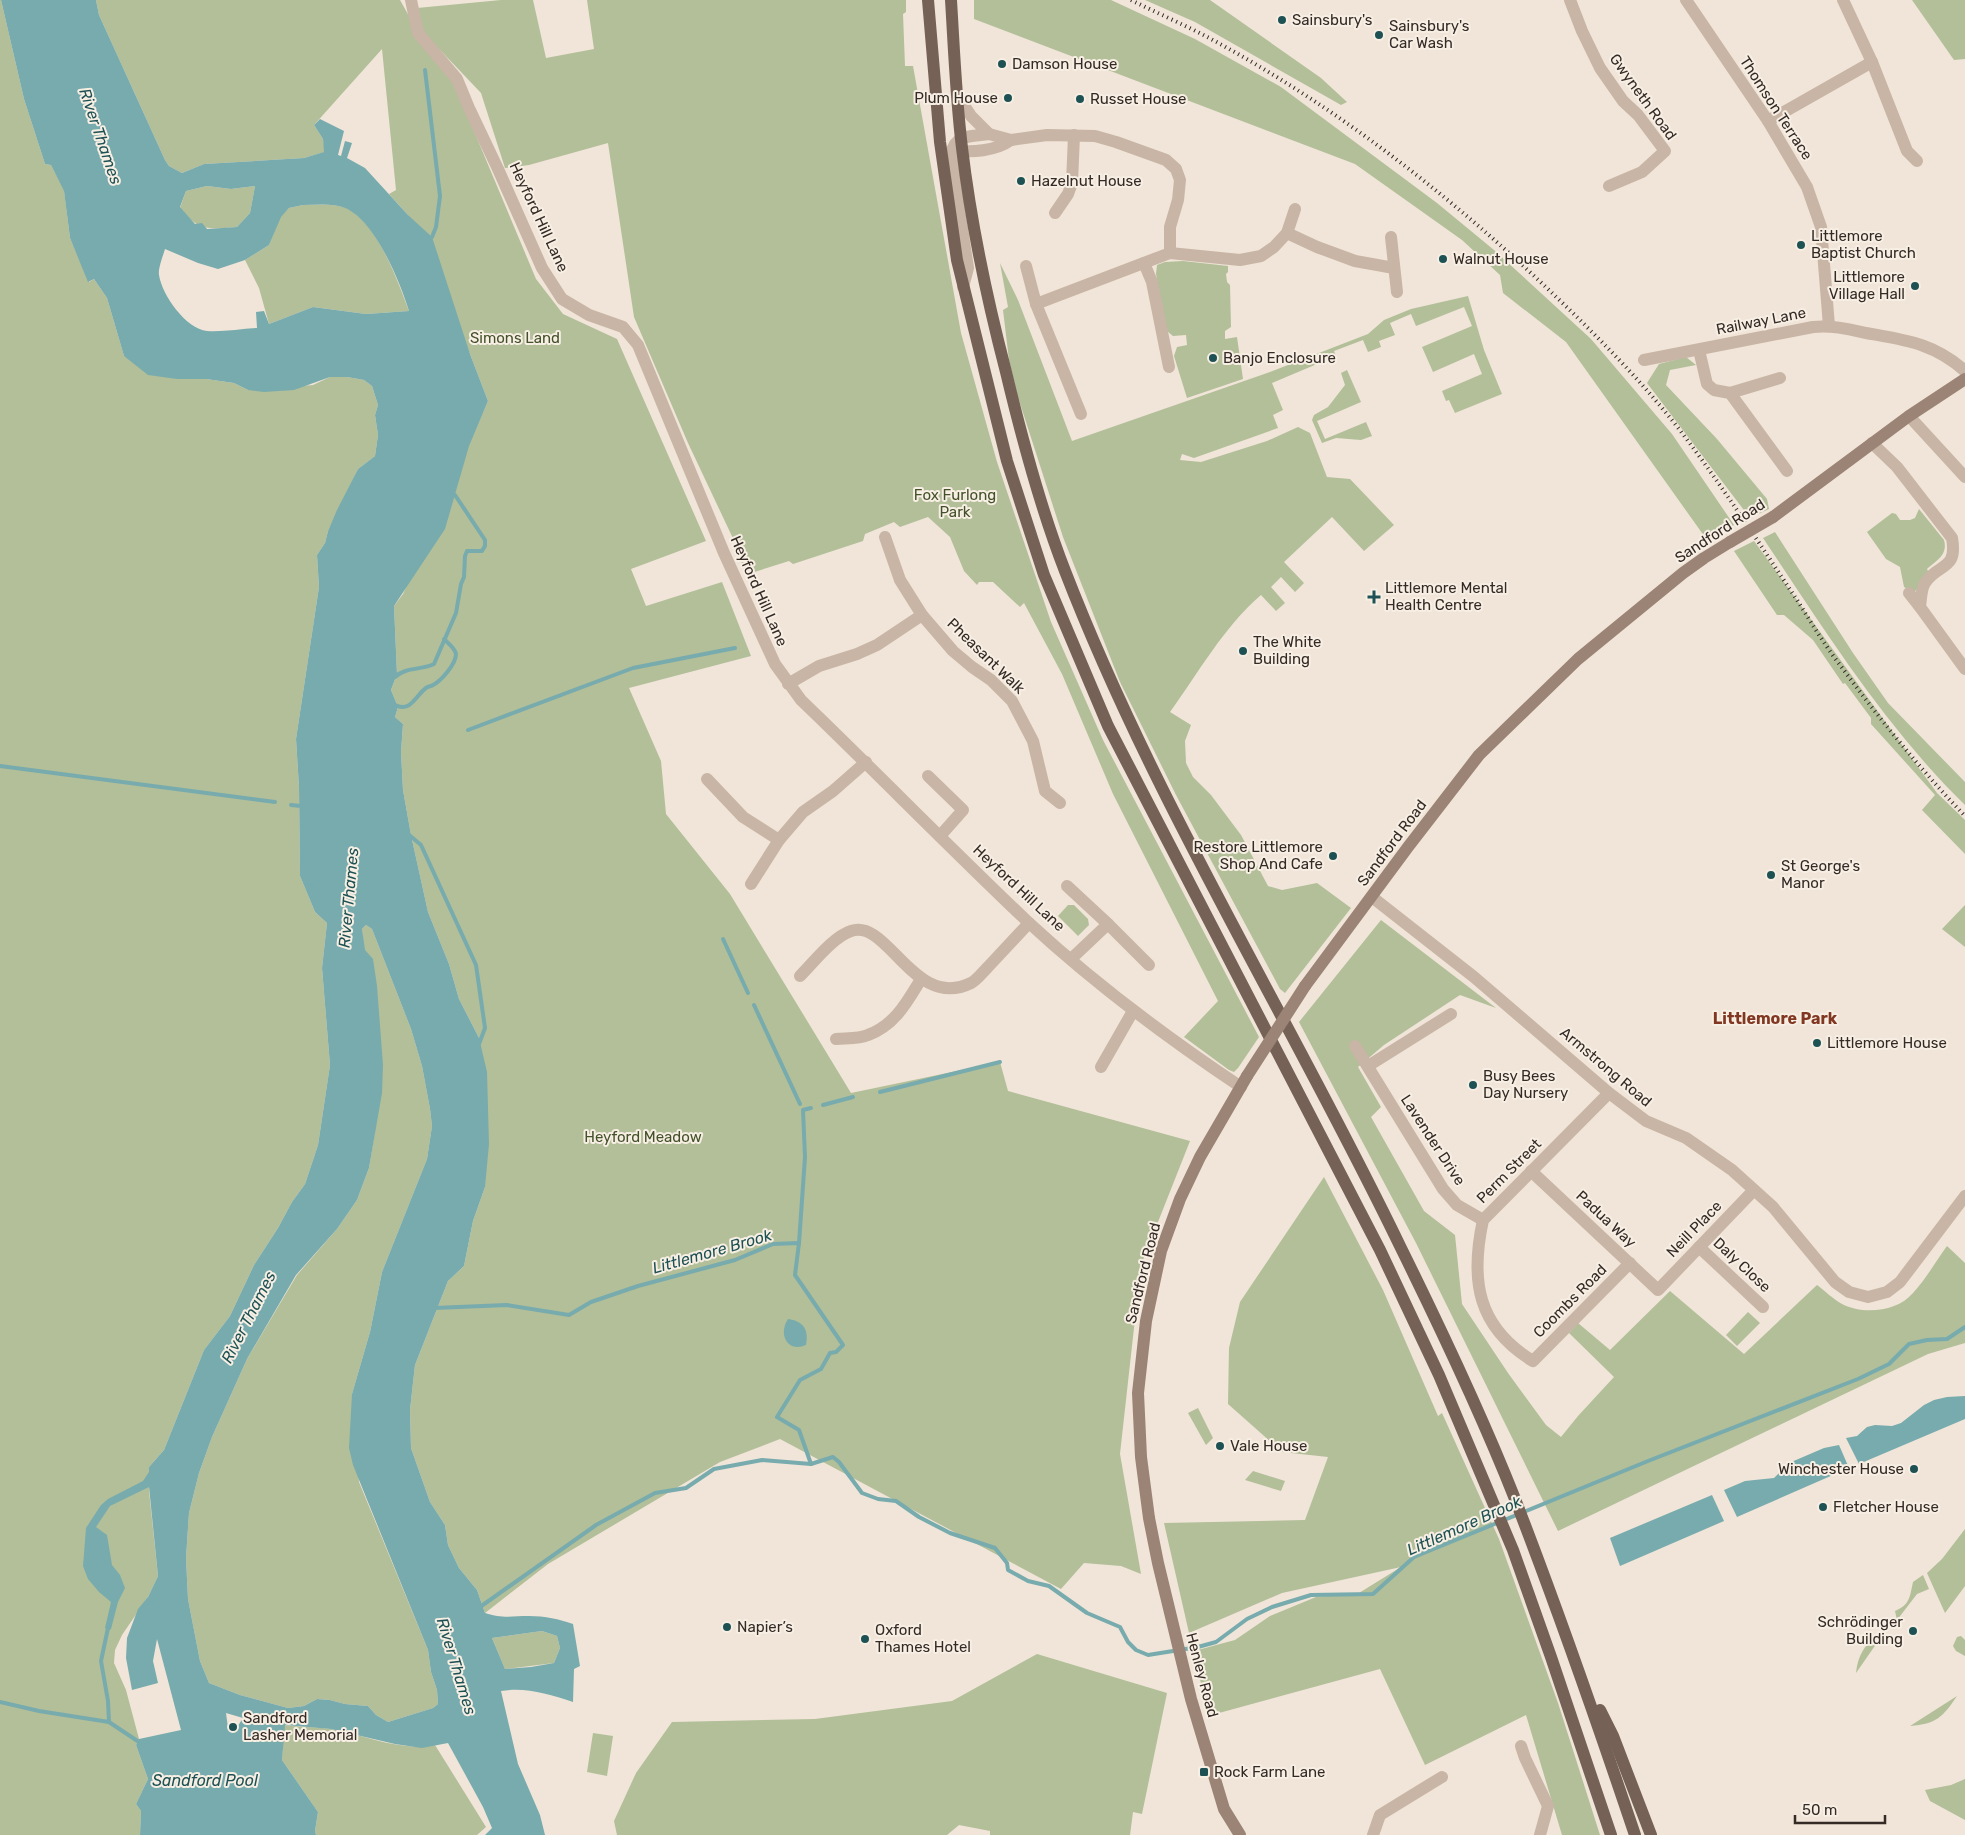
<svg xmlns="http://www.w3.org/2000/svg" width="1965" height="1835" font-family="Rubik,sans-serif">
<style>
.green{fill:#b2bf99}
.water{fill:#78abad;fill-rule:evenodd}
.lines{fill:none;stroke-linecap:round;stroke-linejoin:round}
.stream{stroke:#78abad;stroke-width:4}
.street{stroke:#c8b5a5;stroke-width:12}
.secondary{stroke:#9b8476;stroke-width:12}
.primary{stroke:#766157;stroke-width:12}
.rail{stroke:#342a26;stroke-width:4;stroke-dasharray:1 4;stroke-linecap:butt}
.secondary-bridge{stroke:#9b8476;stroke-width:12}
.poi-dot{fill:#1d5154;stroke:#f8efe4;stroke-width:2}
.labels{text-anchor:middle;stroke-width:4;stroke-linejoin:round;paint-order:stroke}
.poi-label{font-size:15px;fill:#342a26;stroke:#f8efe4;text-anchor:start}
.street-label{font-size:15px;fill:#342a26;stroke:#f8efe4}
.park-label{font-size:15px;fill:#43512a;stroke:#f8efe4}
.water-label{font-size:16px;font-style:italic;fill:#1d5154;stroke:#f8efe4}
.neighbourhood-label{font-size:16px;font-weight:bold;fill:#813721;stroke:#f8efe4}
</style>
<rect width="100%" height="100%" fill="#f0e5d8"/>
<g class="green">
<polygon points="0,0 1,0 24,99 45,164 51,165 64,190 70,238 89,282 94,279 107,298 124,356 177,379 206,379 234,383 248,390 313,385 330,377 347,377 364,380 372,386 378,405 375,415 378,435 375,456 358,469 328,531 325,543 317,555 319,587 296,739 299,787 300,876 315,912 327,923 322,968 330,1065 318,1145 305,1184 292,1202 278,1228 254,1265 230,1316 204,1350 164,1450 149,1467 149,1491 158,1576 148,1597 122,1635 115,1650 114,1663 126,1690 139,1739 136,1745 148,1779 136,1804 141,1811 140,1835 0,1835"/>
<polygon points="96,0 400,0 433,59 453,81 536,279 563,314 617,339 706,541 631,569 646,606 722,582 751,656 629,688 661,761 666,814 730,894 851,1093 1000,1062 1008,1091 1190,1141 1141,1265 1120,1454 1141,1574 1121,1566 1084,1563 1061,1589 780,1439 720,1462 548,1564 485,1613 477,1590 459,1568 448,1545 445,1525 430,1502 411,1448 410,1410 415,1365 448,1281 464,1266 473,1221 485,1187 479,1038 459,999 449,964 428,912 411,835 403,790 401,752 403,724 395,717 398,707 391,690 397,674 394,606 403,594 488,401 470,354 408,215 389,194 396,190 382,49 314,125 323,139 325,152 304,158 204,164 182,173 169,166 165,160 99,15"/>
<polygon points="501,0 533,0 546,58 594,49 587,0 906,0 906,12 903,14 905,66 913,66 961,333 997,462 1051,622 1103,740 1259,1037 1238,1068 1234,1072 1229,1070 1184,1037 1218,1001 1113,794 1062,674 1024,603 1020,607 993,582 979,582 977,585 964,571 950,537 928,517 900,527 894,522 865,534 863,541 793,564 789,561 745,575 738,549 688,443 634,317 608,143 529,165 505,168 481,93 423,32 417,8"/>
<polygon points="974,0 1111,0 1195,39 1281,87 1437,203 1494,250 1591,339 1672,434 1734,525 1707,540 1566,342 1503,293 1500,275 1462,240 1355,164 974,19"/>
<polygon points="1145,0 1210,0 1321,78 1347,102 1341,105 1195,22"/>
<polygon points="1912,0 1965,0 1965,59 1954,60"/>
<path d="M207,186l24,3 24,-3 -5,27 -13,14c-28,2 -38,5 -57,-19l6,-17z"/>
<path d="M303,205c14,0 30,-2 43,3 31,13 52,74 63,103l-43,3 -53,-7 -44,17 -10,-36 -14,-28 24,-15 11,-28 9,-9z"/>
<polygon points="1183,261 1228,266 1228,272 1226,274 1227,282 1230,285 1231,327 1225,331 1225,339 1237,337 1243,379 1187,398 1174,356 1177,347 1187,345 1186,335 1173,336 1167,331 1156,274 1157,265 1165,262"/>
<path d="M1000,263l18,37 54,141 198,-69 98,-38 16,-14 27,-11 57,-13 16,54 18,44 -47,19 -6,-13 -3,1 -4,-10 40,-17 -8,-20 -41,18 -11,-25 50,-21 -8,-19 -48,19 -5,-12 -21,9 5,12 -16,6 2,6 -13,5 -5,-12 -29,11 2,5 -64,27 11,27 -10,5 5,13 -84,30 -12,-4 -2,6 21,2 66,-21 31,-14 12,6 17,44 23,2 44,46 -30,26 -32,-34 -48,45 20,21 -9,9 -14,-15 -10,10 14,16 -9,8 -15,-16c-38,33 -62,77 -91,117l21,13 -6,16 1,22 7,14 18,18 30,40 27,51 14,4 35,-7 34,25 -66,85 -5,-4 -104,-194 -56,-113 -57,-145 -46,-143 -8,-34 -6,-50 5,-3z"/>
<polygon points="1686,357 1696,365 1670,370 1666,385 1717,439 1767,499 1769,509 1750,518 1647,383 1659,364"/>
<polygon points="1347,370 1361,402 1317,421 1325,439 1366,422 1372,436 1361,440 1336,438 1322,443 1312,420 1314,415 1328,407 1345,385 1341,373"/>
<path d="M1919,509l25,31c4,15 -7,20 -17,29l2,4 -9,14 -6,5 -10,-5 -4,-20 -14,-8 -19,-27 25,-19 4,1 4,6h10l5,-2z"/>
<path d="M1775,532l78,121 35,50 77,79v23c-80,-78 -140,-174 -202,-267z"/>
<polygon points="1754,541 1937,793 1965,820 1965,854 1922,810 1935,795 1871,724 1871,718 1845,683 1843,684 1813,640 1784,615 1777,615 1734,551"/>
<polygon points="1068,905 1074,905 1088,919 1089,925 1078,936 1058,916"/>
<polygon points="1965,905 1965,947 1942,929"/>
<path d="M1381,920l115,88 -36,-13 -76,50 -26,22 23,40 -10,10 53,94 31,24 7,69 46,69 38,52 15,12 17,-21 36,-39 -45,-44 9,-10 32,27 60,-59 74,63 73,-69c8,6 16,14 25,19 21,11 55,8 71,-11 13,-14 23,-32 34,-47l18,17v80l-37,11 -370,177 -142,-288 -117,-221z"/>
<polygon points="366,925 372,929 411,1029 422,1066 430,1109 432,1126 427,1159 382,1272 370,1332 352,1394 359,1482 428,1650 431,1672 437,1690 438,1704 433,1708 388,1722 376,1715 368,1706 345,1704 330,1700 317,1699 304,1706 288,1708 240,1695 209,1683 200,1661 188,1599 186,1558 189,1513 199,1473 212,1437 247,1359 297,1275 337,1229 357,1200 369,1168 375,1131 362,929"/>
<polygon points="1324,1177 1383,1290 1438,1416 1442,1413 1499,1539 1558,1703 1600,1835 1562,1835 1526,1715 1425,1765 1380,1669 1208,1716 1194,1651 1235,1640 1270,1616 1316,1597 1359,1593 1401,1567 1282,1593 1189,1633 1164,1523 1305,1520 1328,1457 1282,1452 1228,1404 1229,1348 1240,1302"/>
<polygon points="1748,1312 1760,1323 1737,1346 1726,1335"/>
<polygon points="1198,1408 1213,1438 1206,1445 1188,1413"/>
<polygon points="1253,1471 1285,1481 1281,1491 1245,1480"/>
<polygon points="1965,1529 1965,1586 1945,1613 1927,1573 1942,1559"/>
<path d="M1923,1575l6,14 -12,5 -20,26 -2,-9c15,-6 15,-15 18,-29z"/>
<path d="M1888,1627l-32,46c2,-22 14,-35 32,-46z"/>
<polygon points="542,1631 557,1636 560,1648 554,1663 505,1669 492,1638"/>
<polygon points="1961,1636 1965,1640 1965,1656 1956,1651 1953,1646 1957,1637"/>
<polygon points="1037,1654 1167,1693 1142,1814 1133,1812 1130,1835 990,1835 990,1831 959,1825 947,1835 617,1835 614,1821 636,1773 672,1722 815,1719 952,1701"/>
<path d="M1957,1696c-14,21 -21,28 -47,30z"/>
<path d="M284,1725c16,2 32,2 47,4 34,6 70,23 104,16l51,82 -9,8h-161l-1,-4 3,-19 -36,-52z"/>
<polygon points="593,1733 613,1736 607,1776 587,1772"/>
<polygon points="1965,1779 1965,1820 1930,1801 1925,1790 1951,1785"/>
</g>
<g class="water">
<path d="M1,0h95l3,15 66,145 4,6 13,7 22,-9 100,-6 20,-6 -1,-13 -9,-14 6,-6 24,12 -6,24 3,1 4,-15 7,2 -5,15 18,10 43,47 24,22 38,117 18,47 -19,45 -24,83 -51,77 3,68 -6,16 7,17 -3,10 8,7 -2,28 2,38 8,45 17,77 21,52 10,35 20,39 8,34 2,72 -4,43 -12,34 -9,45 -16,15 -33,84 -5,45 1,38 19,54 15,23 3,20 11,23 18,22 8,23c18,6 27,3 44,3 16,0 30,3 44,8l7,42 -6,3 -1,33c-25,-8 -47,-15 -72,-11l17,73 22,51 5,20h-60l7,-7 -9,-21 -35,-64 -26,5 -27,-4 -64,-15 -46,-4 -3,35 36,52 -3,19 1,4h-176l1,-24 -5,-7 12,-25 -12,-34 3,-6 42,-9 -24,-91 -4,22 5,22 -26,7 -6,-32 1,-20 11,-29 10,-12 10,-21 -9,-89 -39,19 -14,21 11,8 5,30 8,10 5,13 -7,14 -7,27 -3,2 -3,-3 6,-26 -12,-10 -11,-13 -5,-13 3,-38 15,-23 7,-6 35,-18 6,-9v-5l15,-17 40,-100 26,-34 24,-51 24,-37 14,-26 13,-18 13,-39 12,-80 -8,-97 5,-45 -12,-11 -15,-36 -1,-89 -3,-48 23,-152 -2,-32 8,-12 3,-12 9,-21 21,-41 17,-13 3,-21 -3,-20 3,-10 -6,-19 -8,-6 -17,-3h-17l-36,13 -30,2 -16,-2 -14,-7 -28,-4h-29l-29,-4 -24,-19 -17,-58 -13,-19 -6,3 -18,-44 -6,-47 -13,-26 -6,-1 -21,-65zM207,186l24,3 24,-3 -5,27 -13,14 -30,2 -5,-6 -7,1 -15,-17 6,-16zM303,205c14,0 30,-2 42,3 30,12 55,74 64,103l-43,3 -53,-7 -44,17 -5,-13 -8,1 1,16c-16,1 -34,4 -50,3 -21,-2 -45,-36 -48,-56 -1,-7 4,-19 6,-26l33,14 20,6 27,-9 24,-15 12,-28 8,-9zM366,925l6,4 39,100 11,37 8,43 2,17 -5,33 -45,113 -12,60 -18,62 -3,54 4,17 75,185 3,22 6,18 1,14 -5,4 -45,14 -12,-7 -8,-9 -23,-2 -15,-4 -13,-1 -13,7 -16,2 -48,-13 -31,-12 -9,-22 -12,-62 -2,-41 3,-45 10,-40 13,-36 35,-78 49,-84 41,-46 20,-29 12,-32 13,-75 1,-28 -6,-79 -4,-27 -8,-9 -3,-21zM542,1631l15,5 3,12 -6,15 -23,4 -26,2 -13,-31zM226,1713l17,5 -9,14 -6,-4z"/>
<path d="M788,1319c15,2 21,10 18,26 -19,8 -28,-11 -18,-26z"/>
<polygon points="1965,1396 1965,1419 1859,1464 1846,1438 1857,1436 1867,1427 1875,1425 1892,1426 1901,1423 1924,1405 1934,1400 1947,1397"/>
<polygon points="1839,1445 1849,1468 1737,1517 1724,1490 1745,1481 1774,1478 1789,1463 1824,1448"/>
<polygon points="1712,1495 1724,1521 1620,1566 1610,1538"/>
</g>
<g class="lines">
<g class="stream">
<polyline points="425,70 440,196 436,227 432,237"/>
<path d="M395,677c10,-10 27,-7 39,-13l22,-51 5,-29 3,-7 1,-21 2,-5h15l3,-5v-6l-30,-45"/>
<path d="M395,705c16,8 21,-10 31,-17 2,-2 4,-1 7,-3 8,-4 23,-21 23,-31 -1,-6 -8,-11 -12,-15"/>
<polyline points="468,730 633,668 735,648"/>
<polyline points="0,766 275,802"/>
<polyline points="291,805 301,806"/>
<polyline points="408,834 421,845 476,965 485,1028 479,1044"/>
<polyline points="723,939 748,993"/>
<polyline points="754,1005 800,1104"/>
<polyline points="880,1092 1000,1062"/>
<polyline points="823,1105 853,1097"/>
<polyline points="799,1243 805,1157 803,1110 811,1108"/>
<polyline points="434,1308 507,1305 569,1315 591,1302 638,1286 735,1260 773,1244 799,1243 795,1275 843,1345 836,1352 830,1353 821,1369 800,1380 777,1417 799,1430 811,1464 833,1457 839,1462 862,1493 878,1499 896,1501 919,1517 950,1533 995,1548 1007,1563 1008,1570 1028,1581 1049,1586 1087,1613 1120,1627 1128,1642 1136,1650 1148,1655 1198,1647 1216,1642 1247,1619 1272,1607 1311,1595 1373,1594 1414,1557 1648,1461 1858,1379 1889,1364 1909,1344 1927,1340 1947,1339 1965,1327"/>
<polyline points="480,1607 596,1525 655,1493 686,1488 714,1469 762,1460 811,1464"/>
<polyline points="108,1628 101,1661 108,1701 109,1722"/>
<polyline points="0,1702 39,1711 109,1722 142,1744"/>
</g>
<g class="street">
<path d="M411,0l7,33 39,46 12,29 29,61 44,99 20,31 27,16 34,12 15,18 86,208 51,111 26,36c76,73 150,149 227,222 66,61 138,115 213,165"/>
<polyline points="1570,0 1582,31 1600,68 1623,101 1638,115 1665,151 1642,172 1609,186"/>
<polyline points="1686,0 1768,121 1807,187 1821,227 1829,326"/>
<polyline points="1872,62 1907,151 1917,161"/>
<polyline points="958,96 971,116 989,134"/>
<polyline points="1768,121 1872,62 1843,0"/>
<path d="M953,150c18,3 43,1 58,-10"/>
<polyline points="1055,213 1068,194 1072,183 1074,135"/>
<polyline points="1287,233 1317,247 1355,261 1394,268"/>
<polyline points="1391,237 1397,292"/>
<polyline points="1144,263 1152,282 1169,367"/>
<polyline points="1026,266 1036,304 1081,414"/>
<polyline points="963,287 968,268 953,169 952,150 955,144 961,138 972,136 989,134 1011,140 1047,135 1095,136 1116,142 1166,160 1176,169 1180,180 1178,200 1170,227 1170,253"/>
<polyline points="1036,304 1170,253 1240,260 1261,256 1274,247 1287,233 1295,209"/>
<polyline points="1699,350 1707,384 1714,390 1730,393 1787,471"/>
<path d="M1644,360l169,-33c18,-2 35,2 53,6 39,7 68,10 99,38"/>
<polyline points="1730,393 1780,378"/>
<polyline points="1909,416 1965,477"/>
<path d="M1872,443l25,24 55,71c6,33 -14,25 -27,45 -4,6 -4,17 -5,24l45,62"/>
<polyline points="885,537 900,580 922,615"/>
<polyline points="1909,593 1920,607"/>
<polyline points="788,684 819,666 857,654 877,645 922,615 953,651 972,667 991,680 1012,701 1033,741 1045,791 1060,803"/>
<polyline points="928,776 963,810 940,836"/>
<polyline points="707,779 743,817 779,840 803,812 833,791 866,762"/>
<polyline points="751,884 779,840"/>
<polyline points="1067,886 1108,924 1071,959"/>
<polyline points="1372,897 1474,977 1609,1093 1646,1121 1686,1138 1732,1170 1773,1207 1835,1282 1849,1292 1868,1297 1887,1292 1900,1282 1965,1196"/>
<polyline points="1108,924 1149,965"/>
<path d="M800,976c14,-14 33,-39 51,-45 37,-13 63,80 120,52 6,-3 11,-10 16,-15 14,-15 28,-30 42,-45"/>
<path d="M836,1039c10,-1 23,0 32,-4 27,-10 39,-33 53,-56"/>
<polyline points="1355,1046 1443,1189 1457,1205 1483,1220"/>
<polyline points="1368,1066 1451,1014"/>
<polyline points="1101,1067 1133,1011"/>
<path d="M1609,1093l-126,127c-13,60 -6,107 50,141l97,-98"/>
<polyline points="1531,1171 1658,1290 1754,1190"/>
<polyline points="1699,1247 1763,1307"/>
<polyline points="1521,1746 1525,1758 1548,1806 1540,1835"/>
<polyline points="1373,1835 1380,1815 1442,1777"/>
</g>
<g class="secondary">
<polyline points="1773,517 1909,416 1965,379"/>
<polyline points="1305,986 1408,847 1479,755 1578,659 1683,573 1704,558 1730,542"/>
<polyline points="1240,1835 1224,1809 1191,1699 1158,1563 1149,1518 1141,1457 1138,1393 1146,1321 1161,1251 1180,1199 1200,1157 1247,1076"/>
</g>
<g class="primary">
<polyline points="928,0 940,142 957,260 1007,461 1044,575 1108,726 1380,1250 1439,1375 1513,1550 1551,1657 1611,1835"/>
<path d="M951,0c3,49 5,99 11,148 9,76 25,151 44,224 16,67 34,135 59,199 91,235 226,449 335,675 41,83 81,167 115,253 43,111 82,223 120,336"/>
<polyline points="1600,1710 1613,1736 1651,1835"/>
</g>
<path class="rail" d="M1131,0c26,13 54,25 80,39 124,67 236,154 338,251 46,44 91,89 130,139 42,55 80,114 118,171 14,22 27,44 43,65 38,52 80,104 125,151"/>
<g class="secondary-bridge">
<polyline points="1730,542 1773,517"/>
<polyline points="1247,1076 1305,986"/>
</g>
</g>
<g class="poi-dot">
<circle cx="1282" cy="20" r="5"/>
<circle cx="1379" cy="35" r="5"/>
<circle cx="1002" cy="64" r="5"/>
<circle cx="1008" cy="98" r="5"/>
<circle cx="1080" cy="99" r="5"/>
<circle cx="1021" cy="181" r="5"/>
<circle cx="1801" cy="245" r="5"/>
<circle cx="1443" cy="259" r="5"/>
<circle cx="1915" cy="286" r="5"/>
<circle cx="1213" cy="358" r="5"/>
<path d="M1371.5 589.5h5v5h5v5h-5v5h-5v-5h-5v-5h5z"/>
<circle cx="1243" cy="651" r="5"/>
<circle cx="1333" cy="856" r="5"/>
<circle cx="1771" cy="875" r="5"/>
<circle cx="1817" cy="1043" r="5"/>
<circle cx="1473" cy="1085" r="5"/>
<circle cx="1220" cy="1446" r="5"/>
<circle cx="1914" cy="1469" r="5"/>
<circle cx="1823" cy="1507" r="5"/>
<circle cx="727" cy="1627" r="5"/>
<circle cx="1913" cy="1631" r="5"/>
<circle cx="865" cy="1639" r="5"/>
<circle cx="233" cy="1727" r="5"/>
<rect x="1199" y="1767" width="10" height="10" rx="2.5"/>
</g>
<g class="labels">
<g class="poi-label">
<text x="1292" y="25">Sainsbury's</text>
<text x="1389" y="31">Sainsbury's<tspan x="1389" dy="17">Car Wash</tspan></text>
<text x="1012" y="69">Damson House</text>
<text x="998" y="103" text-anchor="end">Plum House</text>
<text x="1090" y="104">Russet House</text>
<text x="1031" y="186">Hazelnut House</text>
<text x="1811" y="241">Littlemore<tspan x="1811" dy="17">Baptist Church</tspan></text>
<text x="1453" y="264">Walnut House</text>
<text x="1905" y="282" text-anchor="end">Littlemore<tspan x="1905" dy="17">Village Hall</tspan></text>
<text x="1223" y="363">Banjo Enclosure</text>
<text x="1385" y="593">Littlemore Mental<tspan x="1385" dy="17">Health Centre</tspan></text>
<text x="1253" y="647">The White<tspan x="1253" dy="17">Building</tspan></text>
<text x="1323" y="852" text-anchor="end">Restore Littlemore<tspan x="1323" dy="17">Shop And Cafe</tspan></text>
<text x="1781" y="871">St George's<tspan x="1781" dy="17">Manor</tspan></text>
<text x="1827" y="1048">Littlemore House</text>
<text x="1483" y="1081">Busy Bees<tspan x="1483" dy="17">Day Nursery</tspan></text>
<text x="1230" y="1451">Vale House</text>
<text x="1904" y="1474" text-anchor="end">Winchester House</text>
<text x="1833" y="1512">Fletcher House</text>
<text x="1903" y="1627" text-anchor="end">Schrödinger<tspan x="1903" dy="17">Building</tspan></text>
<text x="737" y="1632">Napier’s</text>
<text x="875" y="1635">Oxford<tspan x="875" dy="17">Thames Hotel</tspan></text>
<text x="243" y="1723">Sandford<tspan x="243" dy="17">Lasher Memorial</tspan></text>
<text x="1214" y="1777">Rock Farm Lane</text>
</g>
<g class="street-label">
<text transform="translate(1643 97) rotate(54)" y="5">Gwyneth Road</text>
<text transform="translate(1776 108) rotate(57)" y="5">Thomson Terrace</text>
<text transform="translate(539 217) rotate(65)" y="5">Heyford Hill Lane</text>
<text transform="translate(1761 321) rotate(-11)" y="5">Railway Lane</text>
<text transform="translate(1720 531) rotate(-33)" y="5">Sandford Road</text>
<text transform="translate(759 591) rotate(66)" y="5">Heyford Hill Lane</text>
<text transform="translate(986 656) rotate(44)" y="5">Pheasant Walk</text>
<text transform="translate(1392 843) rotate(-53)" y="5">Sandford Road</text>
<text transform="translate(1019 888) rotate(43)" y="5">Heyford Hill Lane</text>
<text transform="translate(1606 1067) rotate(40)" y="5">Armstrong Road</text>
<text transform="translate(1433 1140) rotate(57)" y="5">Lavender Drive</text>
<text transform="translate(1509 1171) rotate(-45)" y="5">Perm Street</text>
<text transform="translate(1606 1219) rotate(43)" y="5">Padua Way</text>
<text transform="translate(1694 1229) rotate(-46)" y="5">Neill Place</text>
<text transform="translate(1742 1265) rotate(43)" y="5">Daly Close</text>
<text transform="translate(1143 1273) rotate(-76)" y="5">Sandford Road</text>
<text transform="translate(1570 1301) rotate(-45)" y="5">Coombs Road</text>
<text transform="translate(1202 1675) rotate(75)" y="5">Henley Road</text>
</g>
<g class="park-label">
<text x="515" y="343">Simons Land</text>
<text x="955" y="500">Fox Furlong<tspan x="955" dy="17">Park</tspan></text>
<text x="643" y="1142">Heyford Meadow</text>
</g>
<g class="water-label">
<text transform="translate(101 136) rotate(71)" y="6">River Thames</text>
<text transform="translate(348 898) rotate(-85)" y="6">River Thames</text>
<text transform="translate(712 1251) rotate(-16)" y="6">Littlemore Brook</text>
<text transform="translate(248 1317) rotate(-63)" y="6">River Thames</text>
<text transform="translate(1464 1525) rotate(-24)" y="6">Littlemore Brook</text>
<text transform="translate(457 1666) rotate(73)" y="6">River Thames</text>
<text x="205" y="1786">Sandford Pool</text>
</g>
<g class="neighbourhood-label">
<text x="1775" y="1024">Littlemore Park</text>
</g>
</g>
<path d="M1795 1815v8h90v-8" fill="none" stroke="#342a26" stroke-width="2.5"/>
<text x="1802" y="1815" font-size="15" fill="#342a26" stroke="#f8efe4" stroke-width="4" paint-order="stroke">50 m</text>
</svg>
